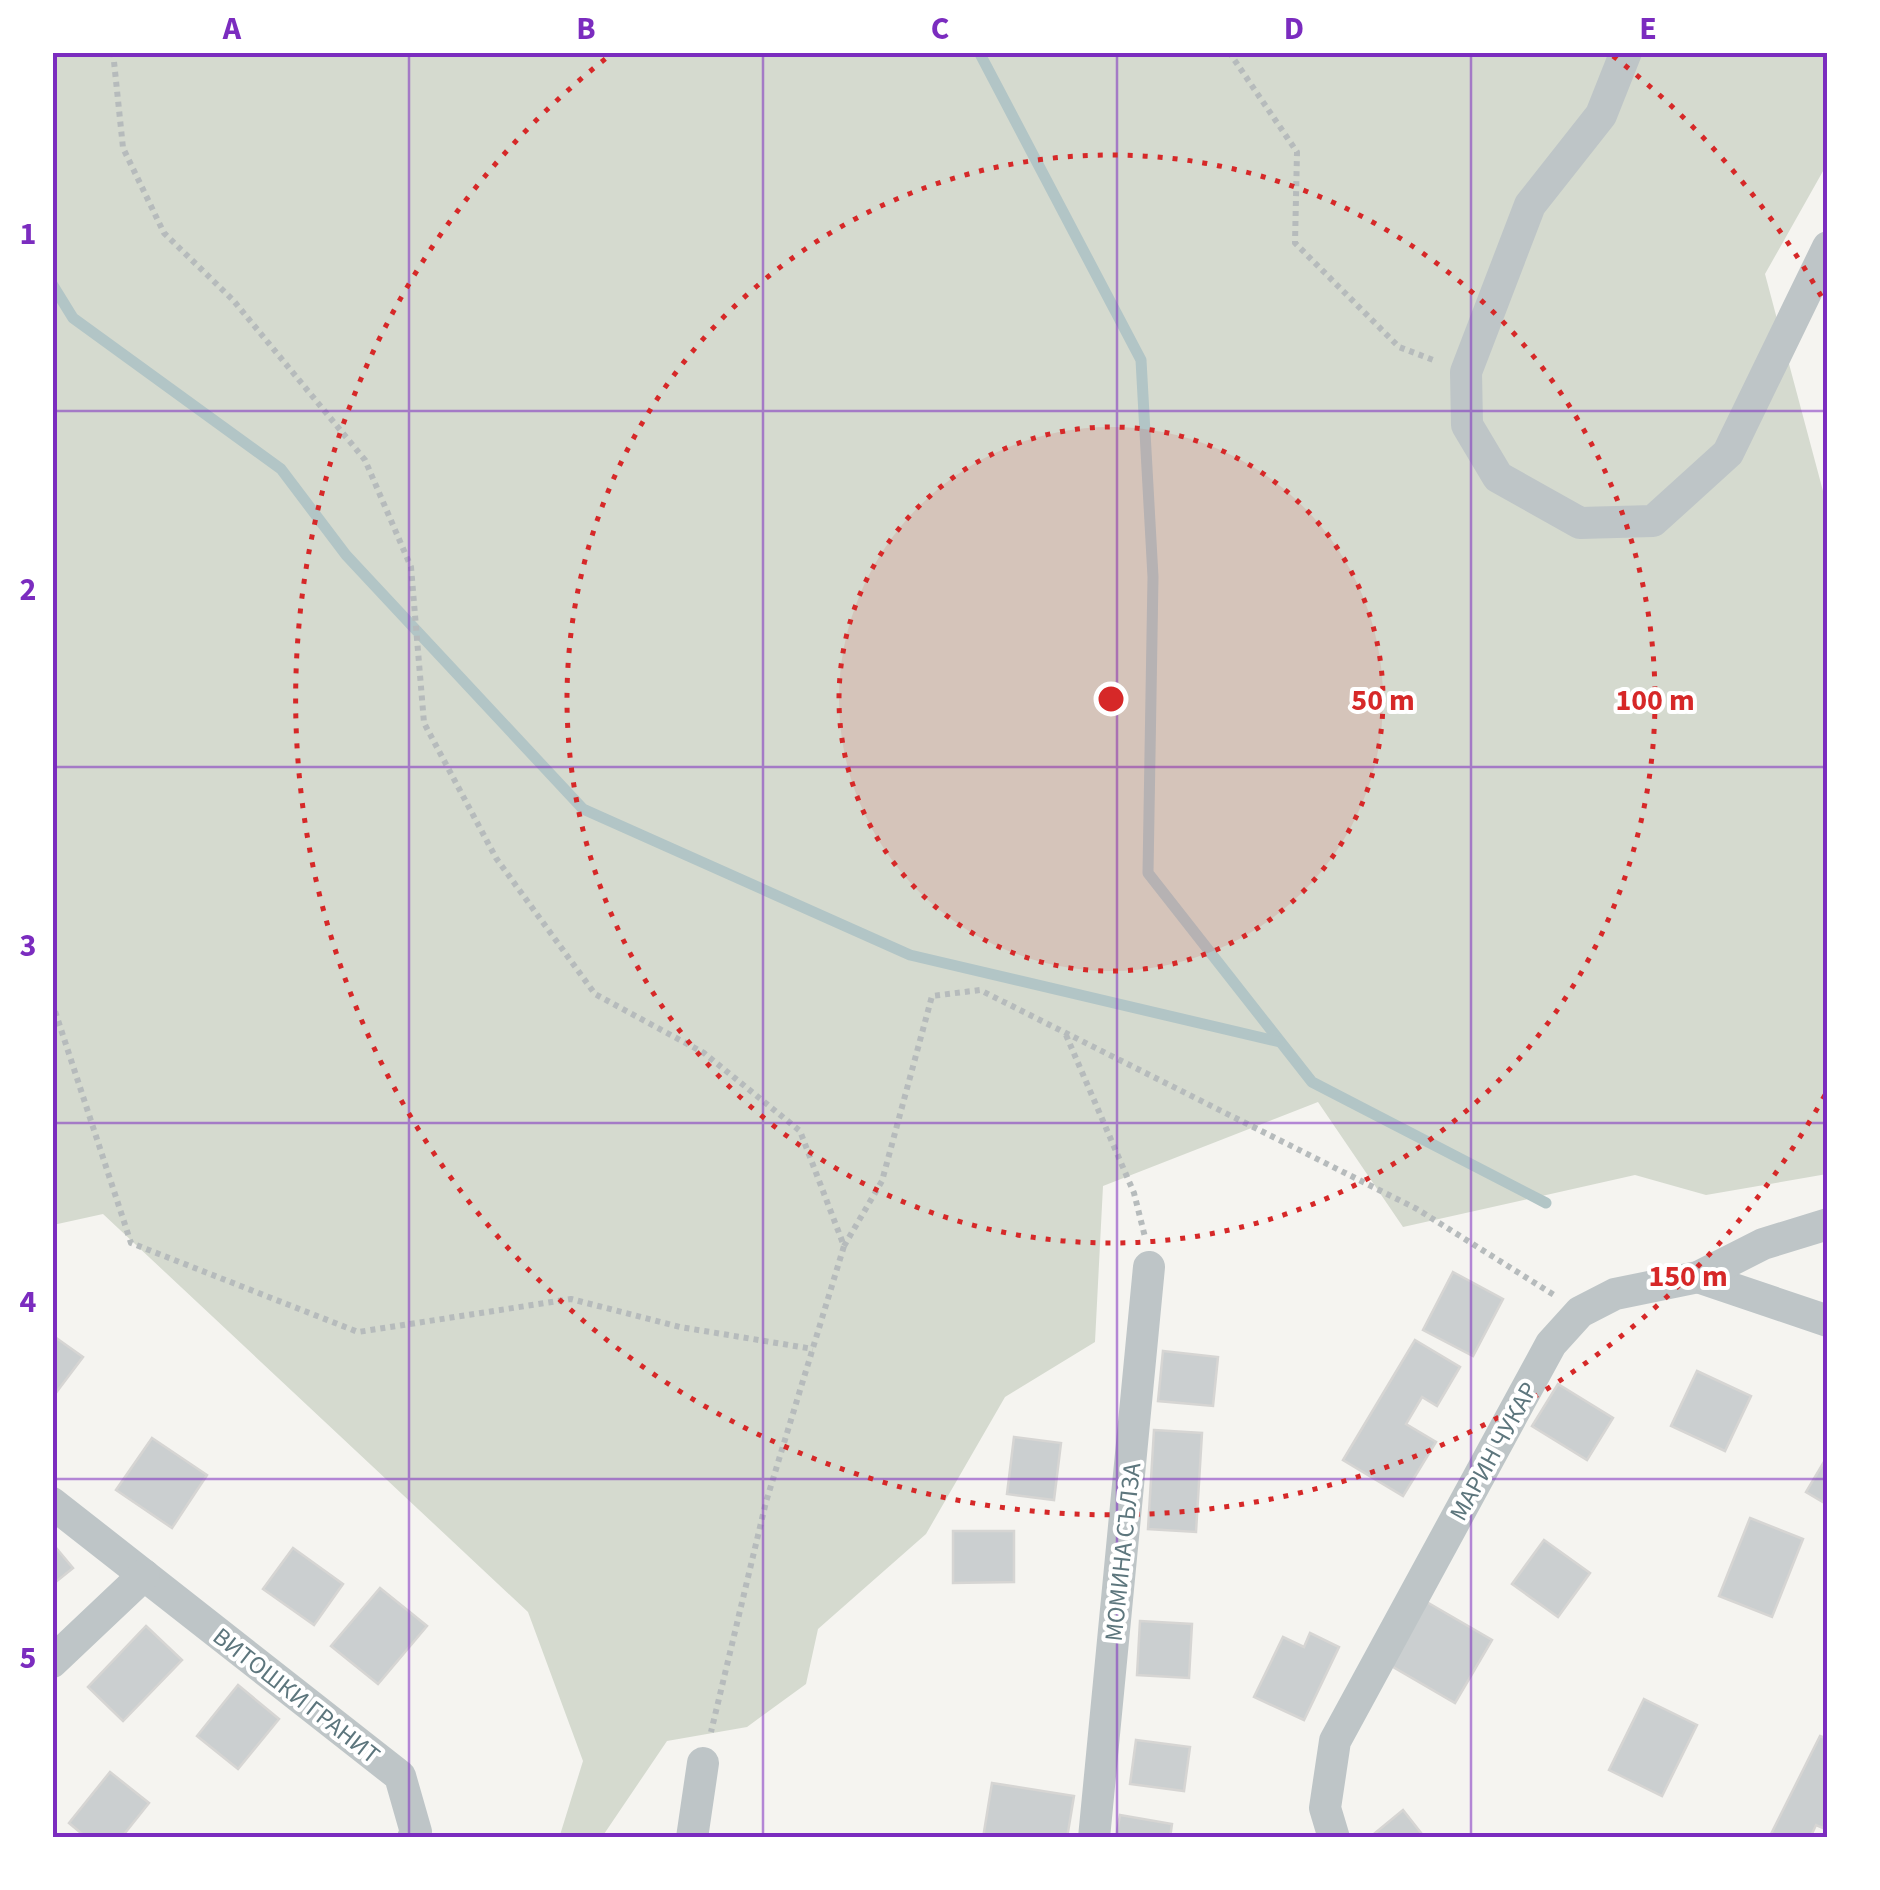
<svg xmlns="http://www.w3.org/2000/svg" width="1880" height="1890" font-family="'Source Sans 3',sans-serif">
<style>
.green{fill:#d5dacf}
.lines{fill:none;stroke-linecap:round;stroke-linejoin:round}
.stream{stroke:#b2c5c6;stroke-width:11}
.building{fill:#cbcfd0;stroke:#d6d5d3;stroke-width:2.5}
.path{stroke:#b6bbbc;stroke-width:6;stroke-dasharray:5 5;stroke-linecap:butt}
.street{stroke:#bec5c7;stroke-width:32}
.grid{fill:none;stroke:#7b2cbf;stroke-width:2.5;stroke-opacity:0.55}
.ring{fill:none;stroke:#d62828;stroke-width:5;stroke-dasharray:5 10}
.labels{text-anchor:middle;stroke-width:8;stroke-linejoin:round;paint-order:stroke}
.street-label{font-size:25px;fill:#5d767d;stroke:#fff}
.centre{fill:#d62828;stroke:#fff;stroke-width:5}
.ring-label{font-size:30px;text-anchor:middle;font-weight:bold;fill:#d62828;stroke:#fff;stroke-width:8;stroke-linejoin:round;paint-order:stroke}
.neatline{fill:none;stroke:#7b2cbf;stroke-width:4}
.grid-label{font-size:32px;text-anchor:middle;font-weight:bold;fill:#7b2cbf}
</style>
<rect width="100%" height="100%" fill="#f5f4f0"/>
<polygon class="green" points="52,53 1827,53 1827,164 1765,274 1827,506 1827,1174 1706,1195 1635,1175 1403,1227 1318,1102 1103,1186 1095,1342 1005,1397 926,1534 818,1629 806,1684 747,1727 667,1741 602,1837 563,1837 560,1835 583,1761 528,1612 103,1214 53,1225"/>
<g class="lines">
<g class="stream">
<polyline points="979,52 1141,360 1153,577 1148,873 1312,1082 1546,1203"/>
<polyline points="52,284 73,318 281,469 346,555 583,809 910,955 1280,1042"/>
</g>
</g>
<g class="building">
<polygon points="1453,1272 1503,1299 1473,1356 1423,1330"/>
<polygon points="52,1335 83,1357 52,1398"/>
<polygon points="1415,1340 1460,1367 1437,1406 1422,1397 1406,1424 1436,1442 1403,1496 1343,1460"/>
<polygon points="1163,1351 1218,1357 1213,1406 1158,1401"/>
<polygon points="1697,1371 1751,1396 1725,1451 1671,1426"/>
<polygon points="1558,1384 1613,1418 1587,1460 1532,1426"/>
<polygon points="1154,1430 1202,1433 1196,1532 1148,1529"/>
<polygon points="1014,1437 1061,1443 1054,1500 1007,1494"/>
<polygon points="152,1438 207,1475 172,1528 116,1490"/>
<polygon points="1828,1455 1828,1505 1806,1492"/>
<polygon points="1750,1518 1803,1539 1772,1617 1719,1596"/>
<polygon points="953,1531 1014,1531 1014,1582 953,1583"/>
<polygon points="1544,1540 1590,1573 1558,1617 1512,1584"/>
<polygon points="52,1543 73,1568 52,1585"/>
<polygon points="293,1548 343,1584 314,1625 263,1589"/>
<polygon points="380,1588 427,1626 378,1684 331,1646"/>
<polygon points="1425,1601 1492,1640 1455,1703 1388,1664"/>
<polygon points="1140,1621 1192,1624 1189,1678 1137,1675"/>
<polygon points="146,1626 182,1660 123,1721 88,1687"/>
<polygon points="1310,1633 1339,1647 1304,1720 1254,1697 1283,1637 1304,1647"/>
<polygon points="238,1685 279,1719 238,1769 197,1736"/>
<polygon points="1644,1699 1697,1725 1662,1796 1609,1770"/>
<polygon points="1820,1736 1828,1739 1828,1830 1816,1825 1810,1838 1769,1838"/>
<polygon points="1136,1740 1190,1747 1184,1791 1130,1784"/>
<polygon points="110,1772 149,1803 121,1838 87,1838 69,1823"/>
<polygon points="992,1783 1074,1796 1067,1838 983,1838"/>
<polygon points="1403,1810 1425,1838 1369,1838"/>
<polygon points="1120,1815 1172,1824 1170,1838 1116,1838"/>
</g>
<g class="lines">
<g class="path">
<polyline points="113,52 123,148 164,233 233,300 365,460 411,567 424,723 496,858 595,994 704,1053 800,1131 844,1246 766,1502 711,1732"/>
<polyline points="1229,52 1297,152 1295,243 1399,347 1436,361"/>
<polyline points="52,1002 131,1243 358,1332 571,1299 680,1327 813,1349"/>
<polyline points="1066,1035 1134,1193 1145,1237"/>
<polyline points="844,1246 882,1181 932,996 980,990 1417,1209 1554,1295"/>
</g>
<g class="street">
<polyline points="1626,52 1601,115 1530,205 1466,372 1467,425 1498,477 1580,523 1653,521 1728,453 1828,247"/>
<polyline points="1698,1277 1828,1321"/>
<polyline points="52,1503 400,1776 416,1832 413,1838"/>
<polyline points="52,1662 144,1575"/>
<polyline points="692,1838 703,1763"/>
<polyline points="1094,1838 1149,1267"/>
<polyline points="1334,1838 1325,1808 1335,1741 1551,1344 1580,1312 1615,1294 1698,1277 1763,1244 1828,1224"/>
</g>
</g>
<path class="grid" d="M409,52v1786M763,52v1786M1117,52v1786M1471,52v1786M52,411h1776M52,767h1776M52,1123h1776M52,1479h1776"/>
<circle cx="1111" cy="699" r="272" fill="#d62828" fill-opacity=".12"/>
<g class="ring">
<circle cx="1111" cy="699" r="272"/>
<circle cx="1111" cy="699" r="544"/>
<path d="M1825 1095A816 816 0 1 1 609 56M1613 56A816 816 0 0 1 1825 303"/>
</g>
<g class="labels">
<g class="street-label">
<text transform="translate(1493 1451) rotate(-61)" y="9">МАРИН ЧУКАР</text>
<text transform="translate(1122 1552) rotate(-84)" y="9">МОМИНА СЪЛЗА</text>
<text transform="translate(297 1695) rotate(38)" y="9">ВИТОШКИ ГРАНИТ</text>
</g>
</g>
<circle cx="1111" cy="699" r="15" class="centre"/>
<g class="ring-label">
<text x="1383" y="710">50 m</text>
<text x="1655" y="710">100 m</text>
<text x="1688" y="1286">150 m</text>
</g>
<rect width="1880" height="1890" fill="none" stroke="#ffffff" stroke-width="110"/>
<rect x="55" y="55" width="1770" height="1780" class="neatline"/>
<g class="grid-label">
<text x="232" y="39">A</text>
<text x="586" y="39">B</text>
<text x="940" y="39">C</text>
<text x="1294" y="39">D</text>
<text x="1648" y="39">E</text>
<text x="28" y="244">1</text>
<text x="28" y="600">2</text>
<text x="28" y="956">3</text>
<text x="28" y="1312">4</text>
<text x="28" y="1668">5</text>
</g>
</svg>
